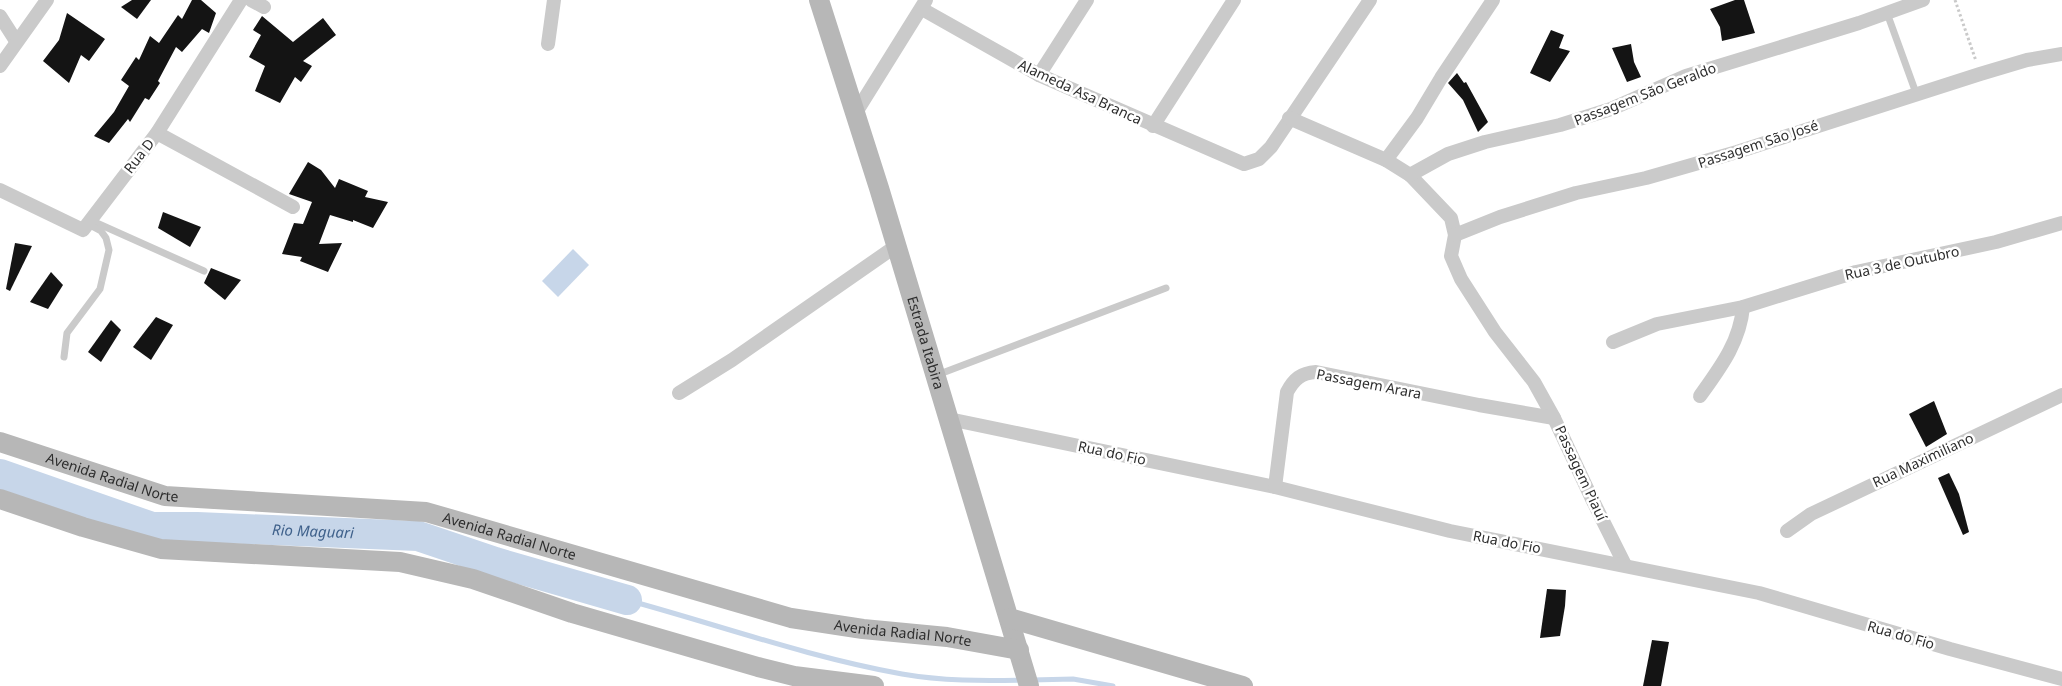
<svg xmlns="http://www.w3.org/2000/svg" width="2062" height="686" font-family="'Noto Sans',sans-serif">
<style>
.water{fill:#c7d6e9}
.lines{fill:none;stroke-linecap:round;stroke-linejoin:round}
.stream{stroke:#c7d6e9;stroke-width:5}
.river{stroke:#c7d6e9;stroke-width:30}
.building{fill:#141414}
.path{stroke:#cacaca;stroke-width:3;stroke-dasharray:2.5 2.5;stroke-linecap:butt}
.lane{stroke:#cacaca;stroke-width:7}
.street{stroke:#cacaca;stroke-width:14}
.secondary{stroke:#b7b7b7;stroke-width:20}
.labels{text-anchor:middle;stroke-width:5;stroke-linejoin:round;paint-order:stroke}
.street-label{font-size:14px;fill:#2d2d2d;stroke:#fff}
.water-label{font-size:15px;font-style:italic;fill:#3f618b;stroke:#fff}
</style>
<rect width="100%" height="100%" fill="#fff"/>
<polygon class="water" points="573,249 589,265 558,297 542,281"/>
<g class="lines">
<g class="stream">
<path d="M627,600c92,25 181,57 275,74 40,7 81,7 122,6"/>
<polyline points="1032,680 1073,679 1113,686"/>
</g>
<path class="river" id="s1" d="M0,474l152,53h45l221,9 77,26 132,38"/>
</g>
<g class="building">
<polygon points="132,0 151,0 137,19 121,7"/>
<polygon points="192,0 201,0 216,13 209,33 202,29 182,52 176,47 158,81 160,83 149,100 145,98 130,122 128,119 109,143 94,136 114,112 129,86 121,80 136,57 139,60 150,36 159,43 178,15 182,19"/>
<polygon points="1735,0 1744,0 1755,33 1722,41 1720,27 1710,9"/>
<polygon points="67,13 105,39 89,61 81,55 69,83 43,61 59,40"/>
<polygon points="262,16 293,42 323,18 336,35 303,61 312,66 301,82 295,77 280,103 255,91 265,66 249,57 261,35 253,30"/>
<polygon points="1551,30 1564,35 1559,48 1570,51 1550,82 1530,73"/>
<polygon points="1631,44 1634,62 1641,77 1627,82 1612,48"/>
<polygon points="1457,73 1464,83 1466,82 1488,122 1478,132 1463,100 1448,83"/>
<polygon points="308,162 321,170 335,188 339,179 368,191 365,197 388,202 373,228 353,220 353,222 330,215 319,244 342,243 328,272 300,261 302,257 282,254 294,223 303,224 312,202 289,194"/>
<polygon points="163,212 201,227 190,247 158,228"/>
<polygon points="15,243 32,246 10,291 6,289"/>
<polygon points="211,268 241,280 225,300 204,283"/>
<polygon points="51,272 63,285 48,309 30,302"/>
<polygon points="156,317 173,325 151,360 133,347"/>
<polygon points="111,320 121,330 101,362 88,352"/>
<polygon points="1934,401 1947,434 1926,447 1909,414"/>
<polygon points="1949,473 1959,494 1969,532 1963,535 1938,478"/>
<polygon points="1547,589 1566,590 1565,606 1560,636 1540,638"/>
<polygon points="1652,640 1669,642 1661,686 1643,686"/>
</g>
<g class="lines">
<polyline class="path" points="1955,0 1976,61"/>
<g class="lane">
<polyline points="1887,13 1916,93"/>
<polyline points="90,220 204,271"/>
<polyline points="64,357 67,333 100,289 109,250 106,238 101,231 88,224"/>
<polyline points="937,375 1166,288"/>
</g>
<g class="street">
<polyline points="251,0 264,7"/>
<polyline points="922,9 1039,75 1244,164 1259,159 1271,147 1370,0"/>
<polyline points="0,16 16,41"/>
<polyline points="548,44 554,0"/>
<polyline points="0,66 47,0"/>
<polyline points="1039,75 1087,0"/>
<polyline points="855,114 926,0"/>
<polyline points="1289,118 1386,160 1410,175 1451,218 1455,235 1451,256 1461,279 1495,332 1534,382 1554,418 1592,499 1625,565"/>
<polyline points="1153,126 1234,0"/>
<polyline points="157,133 293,207"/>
<polyline points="1386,160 1417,118 1441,78 1493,0"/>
<polyline points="1410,175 1448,154 1485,142 1560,125 1611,109 1686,76 1859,23 1923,0"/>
<polyline points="0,190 83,230 157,133 241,0"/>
<polyline points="1455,235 1500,217 1576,193 1646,178 1737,152 1980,74 2027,60 2062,54"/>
<polyline points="1613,342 1657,324 1743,307 1856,272 1996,242 2062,223"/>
<polyline points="679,393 732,360 896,246"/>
<path d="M1700,396c20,-28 40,-54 43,-89"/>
<polyline points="949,419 1275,487 1450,531 1759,593 1950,649 2062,679"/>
<path d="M1275,487l12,-95c7,-13 14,-19 29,-20l163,33 75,13"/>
<polyline points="1787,531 1811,514 2062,395"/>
</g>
<g class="secondary">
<path id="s2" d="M819,0l60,188 150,498"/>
<path id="s3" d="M0,442l165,54 261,16 365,106 72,11 84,8 72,13"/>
<polyline points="0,499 83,527 161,549 400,562 473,579 572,613 758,667 794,676 874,686"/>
<polyline points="1009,618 1243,686"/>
</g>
</g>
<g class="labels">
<g class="street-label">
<text transform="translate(1080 92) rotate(25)" y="5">Alameda Asa Branca</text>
<text transform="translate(1645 94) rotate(-21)" y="5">Passagem São Geraldo</text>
<text transform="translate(1758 144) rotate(-18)" y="5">Passagem São José</text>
<text transform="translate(139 156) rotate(-52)" y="5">Rua D</text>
<text transform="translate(1902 263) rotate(-12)" y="5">Rua 3 de Outubro</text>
<text dy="5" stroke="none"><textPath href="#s2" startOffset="359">Estrada Itabira</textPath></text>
<text transform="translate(1369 384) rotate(11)" y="5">Passagem Arara</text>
<text transform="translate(1112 453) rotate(12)" y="5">Rua do Fio</text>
<text transform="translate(1923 460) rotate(-25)" y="5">Rua Maximiliano</text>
<text transform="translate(1581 473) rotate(65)" y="5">Passagem Piauí</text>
<text dy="5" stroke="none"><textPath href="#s3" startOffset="118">Avenida Radial Norte</textPath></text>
<text dy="5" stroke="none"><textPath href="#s3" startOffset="522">Avenida Radial Norte</textPath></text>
<text transform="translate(1507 542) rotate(11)" y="5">Rua do Fio</text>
<text dy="5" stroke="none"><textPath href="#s3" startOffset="928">Avenida Radial Norte</textPath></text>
<text transform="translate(1901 635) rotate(16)" y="5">Rua do Fio</text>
</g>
<g class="water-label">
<text dy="5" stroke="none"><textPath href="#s1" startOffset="322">Rio Maguari</textPath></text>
</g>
</g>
</svg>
